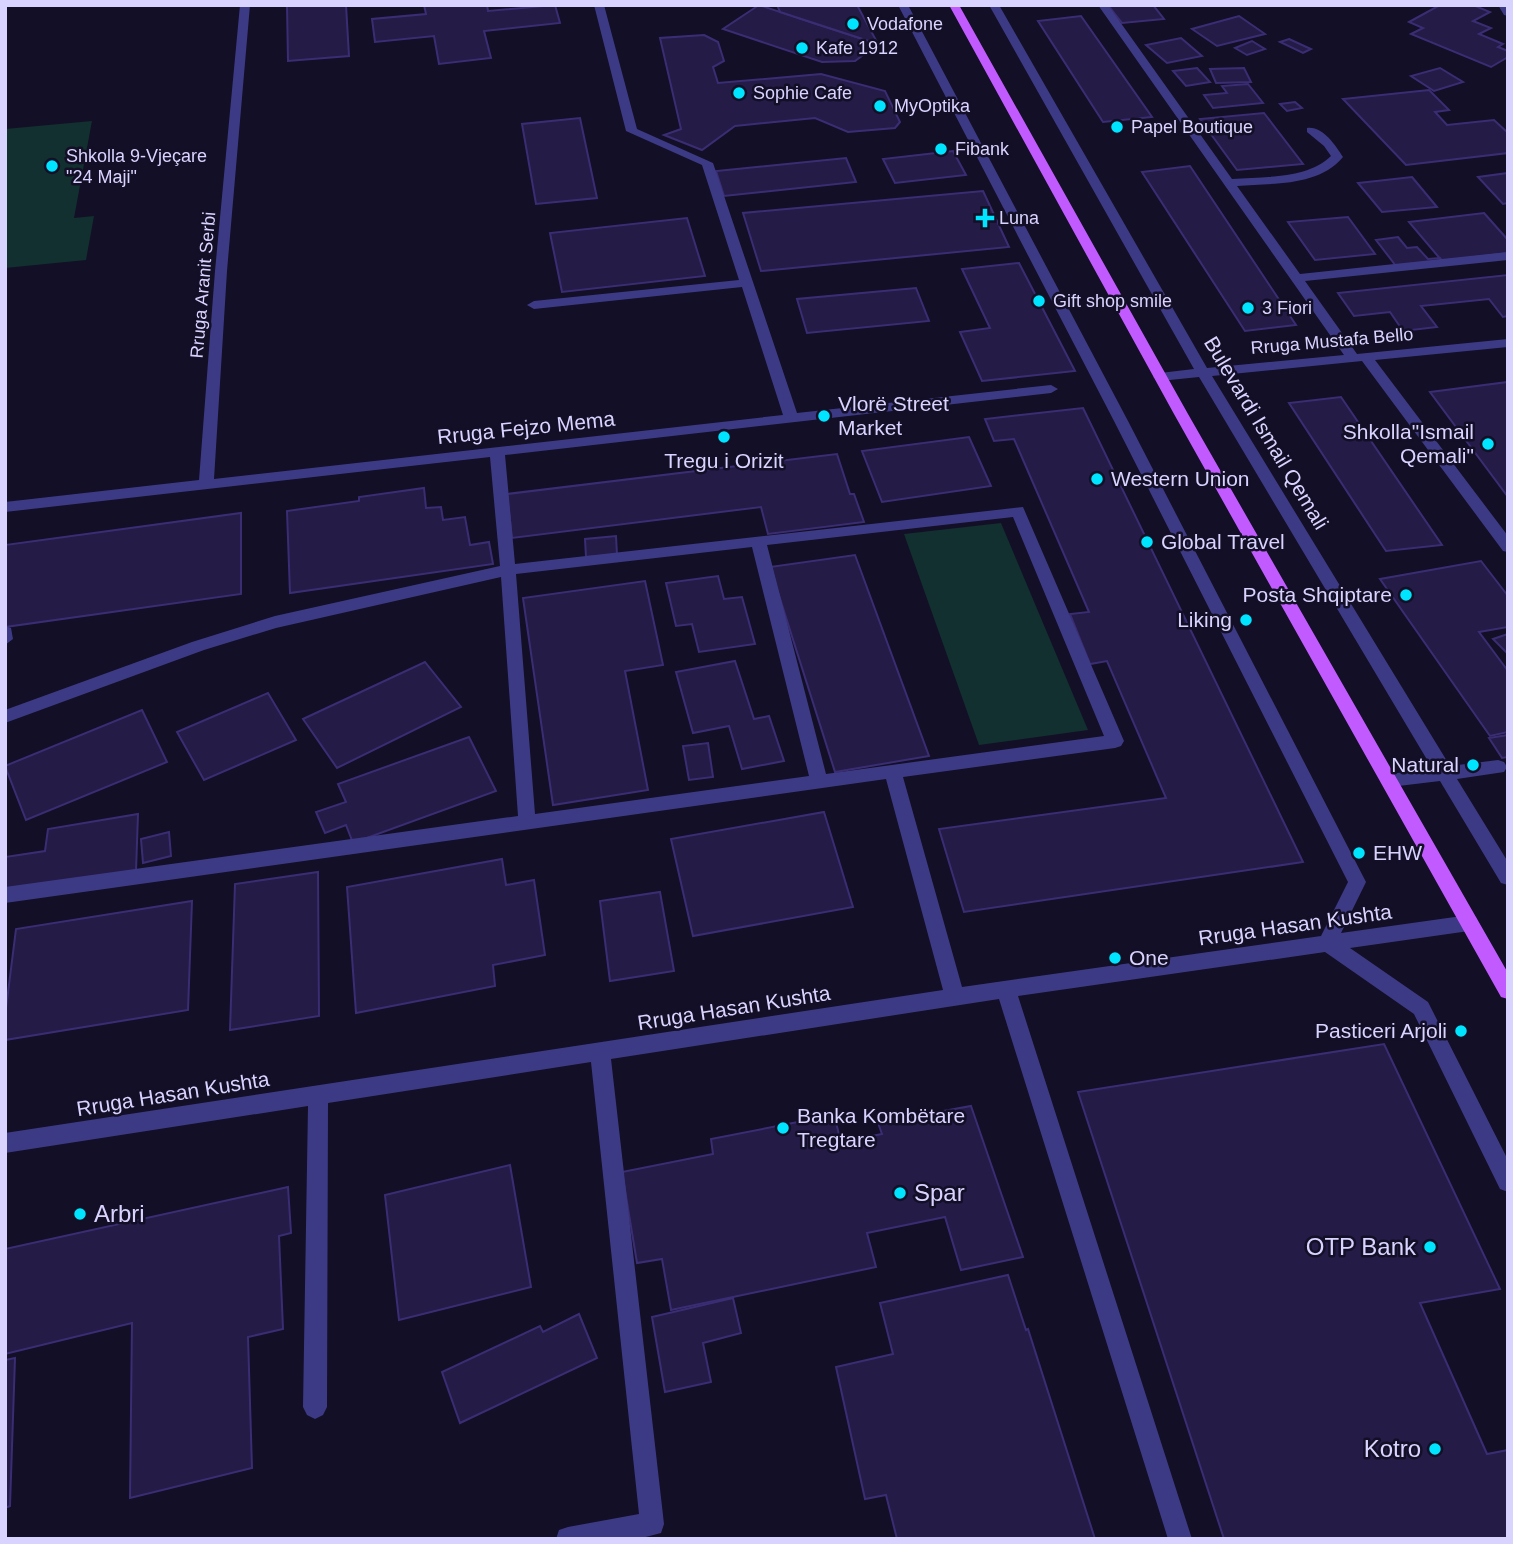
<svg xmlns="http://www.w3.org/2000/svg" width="1513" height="1544" font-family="Arial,sans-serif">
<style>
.green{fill:#12302f}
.building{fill:#241b47;stroke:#3b2d73;stroke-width:2}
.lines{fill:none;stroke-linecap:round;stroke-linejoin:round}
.minor{fill:#3d3a85;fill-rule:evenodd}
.major{fill:#c25bff;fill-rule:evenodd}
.poi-dot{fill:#00e5ff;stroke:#130f26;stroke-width:2.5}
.labels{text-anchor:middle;stroke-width:5;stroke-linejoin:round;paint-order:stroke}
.far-poi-label{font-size:18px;fill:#d9d4ff;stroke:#130f26;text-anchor:start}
.far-street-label{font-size:18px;fill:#d9d4ff;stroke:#130f26}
.poi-label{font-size:21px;fill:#d9d4ff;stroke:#130f26;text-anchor:start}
.street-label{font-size:21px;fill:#d9d4ff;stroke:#130f26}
.near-poi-label{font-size:24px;fill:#d9d4ff;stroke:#130f26;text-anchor:start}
</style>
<rect width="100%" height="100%" fill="#130f26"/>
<g class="green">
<polygon points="92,121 74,218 94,216 86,260 5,268 5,129"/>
<polygon points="1001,523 1088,730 979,745 904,534"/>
</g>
<g class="building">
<polygon points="287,5 346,5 349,56 288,61"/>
<polygon points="424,5 487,5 488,11 555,5 560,23 484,31 491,58 439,64 434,36 375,42 372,19 426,14"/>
<polygon points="759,5 813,23 878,44 855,61 822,62 723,29"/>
<polygon points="777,5 857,5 878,44 780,12"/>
<polygon points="1108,5 1153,5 1164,19 1122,23"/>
<polygon points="1440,5 1473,5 1490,12 1473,21 1491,28 1479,34 1503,44 1498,47 1508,51 1508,57 1491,67 1411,34 1423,28 1409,22"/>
<polygon points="1081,16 1152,117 1103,122 1038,21"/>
<polygon points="1239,16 1265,34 1217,46 1192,29"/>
<polygon points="704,35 718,42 724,61 713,67 718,83 821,74 885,91 900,122 895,128 848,132 815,118 735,126 702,150 664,135 681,129 660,38"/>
<polygon points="1181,38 1202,56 1167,63 1146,45"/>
<polygon points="1289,39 1311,49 1303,53 1280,42"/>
<polygon points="1252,41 1265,49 1247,55 1235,48"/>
<polygon points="1197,68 1210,82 1186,86 1173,71"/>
<polygon points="1244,68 1251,82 1216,83 1210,69"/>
<polygon points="1440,68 1463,82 1434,91 1411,76"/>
<polygon points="1248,84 1263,103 1213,108 1204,95 1227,93 1222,86"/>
<polygon points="1429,90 1449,110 1435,112 1447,125 1494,120 1508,133 1508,153 1406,165 1343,99"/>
<polygon points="1295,102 1302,108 1287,111 1280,104"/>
<polygon points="1264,113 1303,164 1237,170 1200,119"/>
<polygon points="580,118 597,198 536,204 522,124"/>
<polygon points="953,151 966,175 895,183 883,159"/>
<polygon points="846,158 856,182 724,196 716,171"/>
<polygon points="1190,166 1296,325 1245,331 1142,172"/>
<polygon points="1508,173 1508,203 1503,204 1478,177"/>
<polygon points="1412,177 1437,207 1382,212 1358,183"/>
<polygon points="983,191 1009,247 761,271 743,213"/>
<polygon points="1484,213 1508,240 1508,253 1442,261 1409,222"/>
<polygon points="1348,217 1375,254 1315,260 1288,222"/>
<polygon points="687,218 705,276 562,292 550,233"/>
<polygon points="1398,237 1407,248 1417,247 1428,259 1440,258 1442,261 1396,266 1376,240"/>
<polygon points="1019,263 1075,371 982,381 960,332 990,328 962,269"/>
<polygon points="1508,275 1508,316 1503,317 1489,299 1421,306 1437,327 1403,331 1390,312 1354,316 1338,293"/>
<polygon points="916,288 929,321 807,333 797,299"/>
<polygon points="1508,382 1508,497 1430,392"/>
<polygon points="1341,397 1442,545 1386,551 1289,403"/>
<polygon points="1083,408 1303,862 964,912 939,829 1166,798 1107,661 1090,664 1070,614 1089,612 1014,439 994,441 985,419"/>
<polygon points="969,437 991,486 882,502 862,451"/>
<polygon points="837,454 850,494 854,494 864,522 768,534 761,507 512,538 507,494"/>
<polygon points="424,488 426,508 441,507 443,520 465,517 470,545 489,542 493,564 290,593 287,511 359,501 359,497"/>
<polygon points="241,513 241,594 5,627 5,545"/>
<polygon points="616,536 617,555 586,557 585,539"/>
<polygon points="855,555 929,756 835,772 770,567"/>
<polygon points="1481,561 1508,596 1508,627 1479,632 1508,671 1508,732 1490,736 1380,579"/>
<polygon points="718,576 724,599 742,597 755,644 699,652 692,624 676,626 666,583"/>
<polygon points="645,581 663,665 625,671 648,790 553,805 523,598"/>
<polygon points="1508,634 1508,654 1493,639"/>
<polygon points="735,661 754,719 769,716 784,761 742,769 729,726 693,733 676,672"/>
<polygon points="425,662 461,707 337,768 303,719"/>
<polygon points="268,693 296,740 204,780 177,732"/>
<polygon points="142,710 167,762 26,820 5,766"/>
<polygon points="1508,735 1508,757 1502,758 1489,738"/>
<polygon points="469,737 496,791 353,843 346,825 325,833 316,812 346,802 338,784"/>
<polygon points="708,743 713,777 689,780 683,746"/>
<polygon points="824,812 853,907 693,936 671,839"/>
<polygon points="138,814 136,871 5,894 5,857 45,851 48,829"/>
<polygon points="169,832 171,856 143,863 141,839"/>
<polygon points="502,859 506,885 534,880 545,955 493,965 495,986 356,1013 347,887"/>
<polygon points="318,872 319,1016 230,1030 235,884"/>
<polygon points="660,892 674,971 610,981 600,901"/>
<polygon points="192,901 188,1010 5,1040 5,1016 16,929"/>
<polygon points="1384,1044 1500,1289 1420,1303 1487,1454 1508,1450 1508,1539 1224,1539 1078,1092"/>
<polygon points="971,1106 1023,1257 961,1270 945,1217 867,1233 876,1267 671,1310 662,1259 637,1263 622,1172 713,1154 711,1139 834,1115 841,1142 882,1134 878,1123"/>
<polygon points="510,1165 531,1287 399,1320 385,1195"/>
<polygon points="288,1187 291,1233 279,1236 283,1329 248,1337 252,1468 130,1498 132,1323 5,1354 5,1249"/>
<polygon points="1008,1275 1026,1330 1028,1329 1095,1539 897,1539 886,1495 865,1499 836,1367 893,1354 880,1303"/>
<polygon points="733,1298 741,1333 703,1343 711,1382 665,1392 652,1317"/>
<polygon points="579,1314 597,1358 460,1423 442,1372 540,1326 543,1332"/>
<polygon points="15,1358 10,1506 5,1508 5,1360"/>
</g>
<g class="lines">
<g class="minor">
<path d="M240,5h10l-23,266 -13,208 569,-64 -41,-128 -208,22 -7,-4 7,-4 205,-21 -37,-115 -76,-34 -32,-126h10l33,124 76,34 84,250 254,-28 7,4 -7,4 -546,62 10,109 508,-57 101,234 -3,5 -6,2 -212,29 59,210 359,-51 27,-54 -234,-461 -216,-416h10l220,416 238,461 -25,51 128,-18 7,2 2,6 -2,6 -7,2 -119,17 78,54 80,158v32l-8,-3 -86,-175 -89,-62 -307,44 174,543h-24l-169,-540 -388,60 53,465 -3,9 -23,6h-82l3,-9 9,-3 71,-13 -48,-452 -263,41 -1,304 -4,8 -8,4 -8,-4 -4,-8 5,-301 -303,47v-20l938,-143 -57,-211 -881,124v-16l513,-71 -17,-239 -225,51 -72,22 -199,73v-13l187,-68 83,-26 225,-50 -10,-109 -485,55v-10l194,-22 16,-209zM1013,517l91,219 -278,38 -59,-229zM752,547l57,229 -274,38 -19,-240z"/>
<path d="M989,5h10l208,363 137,-13 -246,-350h10l124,174c33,-3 74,1 99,-23l-7,-10 -17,-14v-4c16,-2 28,17 36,29 -25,30 -71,26 -106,29l63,88 208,-22v8l-203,21 52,73 151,-15v8l-133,13 133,176v16l-5,-1 -141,-190 -150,15 238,390 48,-6 6,2 3,5 -3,5 -47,7 51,83v23l-7,-2 -61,-102 -50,6 -6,-2 -3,-5 3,-5 48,-7 -233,-391 -39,4 -7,-4 7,-4 34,-4z"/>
<polygon points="1498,5 1508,5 1508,16 1504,15"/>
<polygon points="5,626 11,628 13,639 5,645"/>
</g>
<polygon class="major" points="949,5 959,5 1188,414 1508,973 1508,999 1501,997 1174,414"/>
</g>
<g class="poi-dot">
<circle cx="853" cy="24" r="7"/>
<circle cx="802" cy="48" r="7"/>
<circle cx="739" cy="93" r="7"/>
<circle cx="880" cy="106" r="7"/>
<circle cx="1117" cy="127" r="7"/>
<circle cx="941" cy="149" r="7"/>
<circle cx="52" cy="166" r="7"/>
<path d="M981.5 207.5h7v7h7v7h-7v7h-7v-7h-7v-7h7z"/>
<circle cx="1039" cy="301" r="7"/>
<circle cx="1248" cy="308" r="7"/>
<circle cx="824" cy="416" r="7"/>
<circle cx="724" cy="437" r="7"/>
<circle cx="1488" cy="444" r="7"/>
<circle cx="1097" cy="479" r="7"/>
<circle cx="1147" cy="542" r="7"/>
<circle cx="1406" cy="595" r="7"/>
<circle cx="1246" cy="620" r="7"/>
<circle cx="1473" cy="765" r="7"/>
<circle cx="1359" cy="853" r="7"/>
<circle cx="1115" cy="958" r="7"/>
<circle cx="1461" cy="1031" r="7"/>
<circle cx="783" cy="1128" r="7"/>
<circle cx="900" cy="1193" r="7"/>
<circle cx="80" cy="1214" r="7"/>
<circle cx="1430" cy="1247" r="7"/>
<circle cx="1435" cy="1449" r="7"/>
</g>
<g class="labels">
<g class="far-poi-label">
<text x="867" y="30">Vodafone</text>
<text x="816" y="54">Kafe 1912</text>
<text x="753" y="99">Sophie Cafe</text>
<text x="894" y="112">MyOptika</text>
<text x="1131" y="133">Papel Boutique</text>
<text x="955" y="155">Fibank</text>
<text x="66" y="162">Shkolla 9-Vjeçare<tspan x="66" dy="21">"24 Maji"</tspan></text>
<text x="999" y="224">Luna</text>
<text x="1053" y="307">Gift shop smile</text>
<text x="1262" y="314">3 Fiori</text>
</g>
<g class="far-street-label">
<text transform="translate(203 285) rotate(-85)" y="6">Rruga Aranit Serbi</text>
<text transform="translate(1332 341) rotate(-5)" y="6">Rruga Mustafa Bello</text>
</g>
<g class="poi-label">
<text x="838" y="411">Vlorë Street<tspan x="838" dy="24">Market</tspan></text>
<text x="1474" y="439" text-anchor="end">Shkolla"Ismail<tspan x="1474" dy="24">Qemali"</tspan></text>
<text x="724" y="468" text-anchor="middle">Tregu i Orizit</text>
<text x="1111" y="486">Western Union</text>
<text x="1161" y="549">Global Travel</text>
<text x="1392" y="602" text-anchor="end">Posta Shqiptare</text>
<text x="1232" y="627" text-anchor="end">Liking</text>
<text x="1459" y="772" text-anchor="end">Natural</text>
<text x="1373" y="860">EHW</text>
<text x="1129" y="965">One</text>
<text x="1447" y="1038" text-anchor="end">Pasticeri Arjoli</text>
<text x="797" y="1123">Banka Kombëtare<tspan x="797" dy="24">Tregtare</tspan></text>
</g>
<g class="street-label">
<text transform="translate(526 428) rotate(-6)" y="7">Rruga Fejzo Mema</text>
<text transform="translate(1266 433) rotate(59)" y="7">Bulevardi Ismail Qemali</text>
<text transform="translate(1295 925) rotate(-8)" y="7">Rruga Hasan Kushta</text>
<text transform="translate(734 1008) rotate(-9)" y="7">Rruga Hasan Kushta</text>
<text transform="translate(173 1094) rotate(-9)" y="7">Rruga Hasan Kushta</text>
</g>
<g class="near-poi-label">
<text x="914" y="1201">Spar</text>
<text x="94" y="1222">Arbri</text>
<text x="1416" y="1255" text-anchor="end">OTP Bank</text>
<text x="1421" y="1457" text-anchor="end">Kotro</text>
</g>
</g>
<rect width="1513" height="1544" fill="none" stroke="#d9d4ff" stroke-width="14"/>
</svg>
